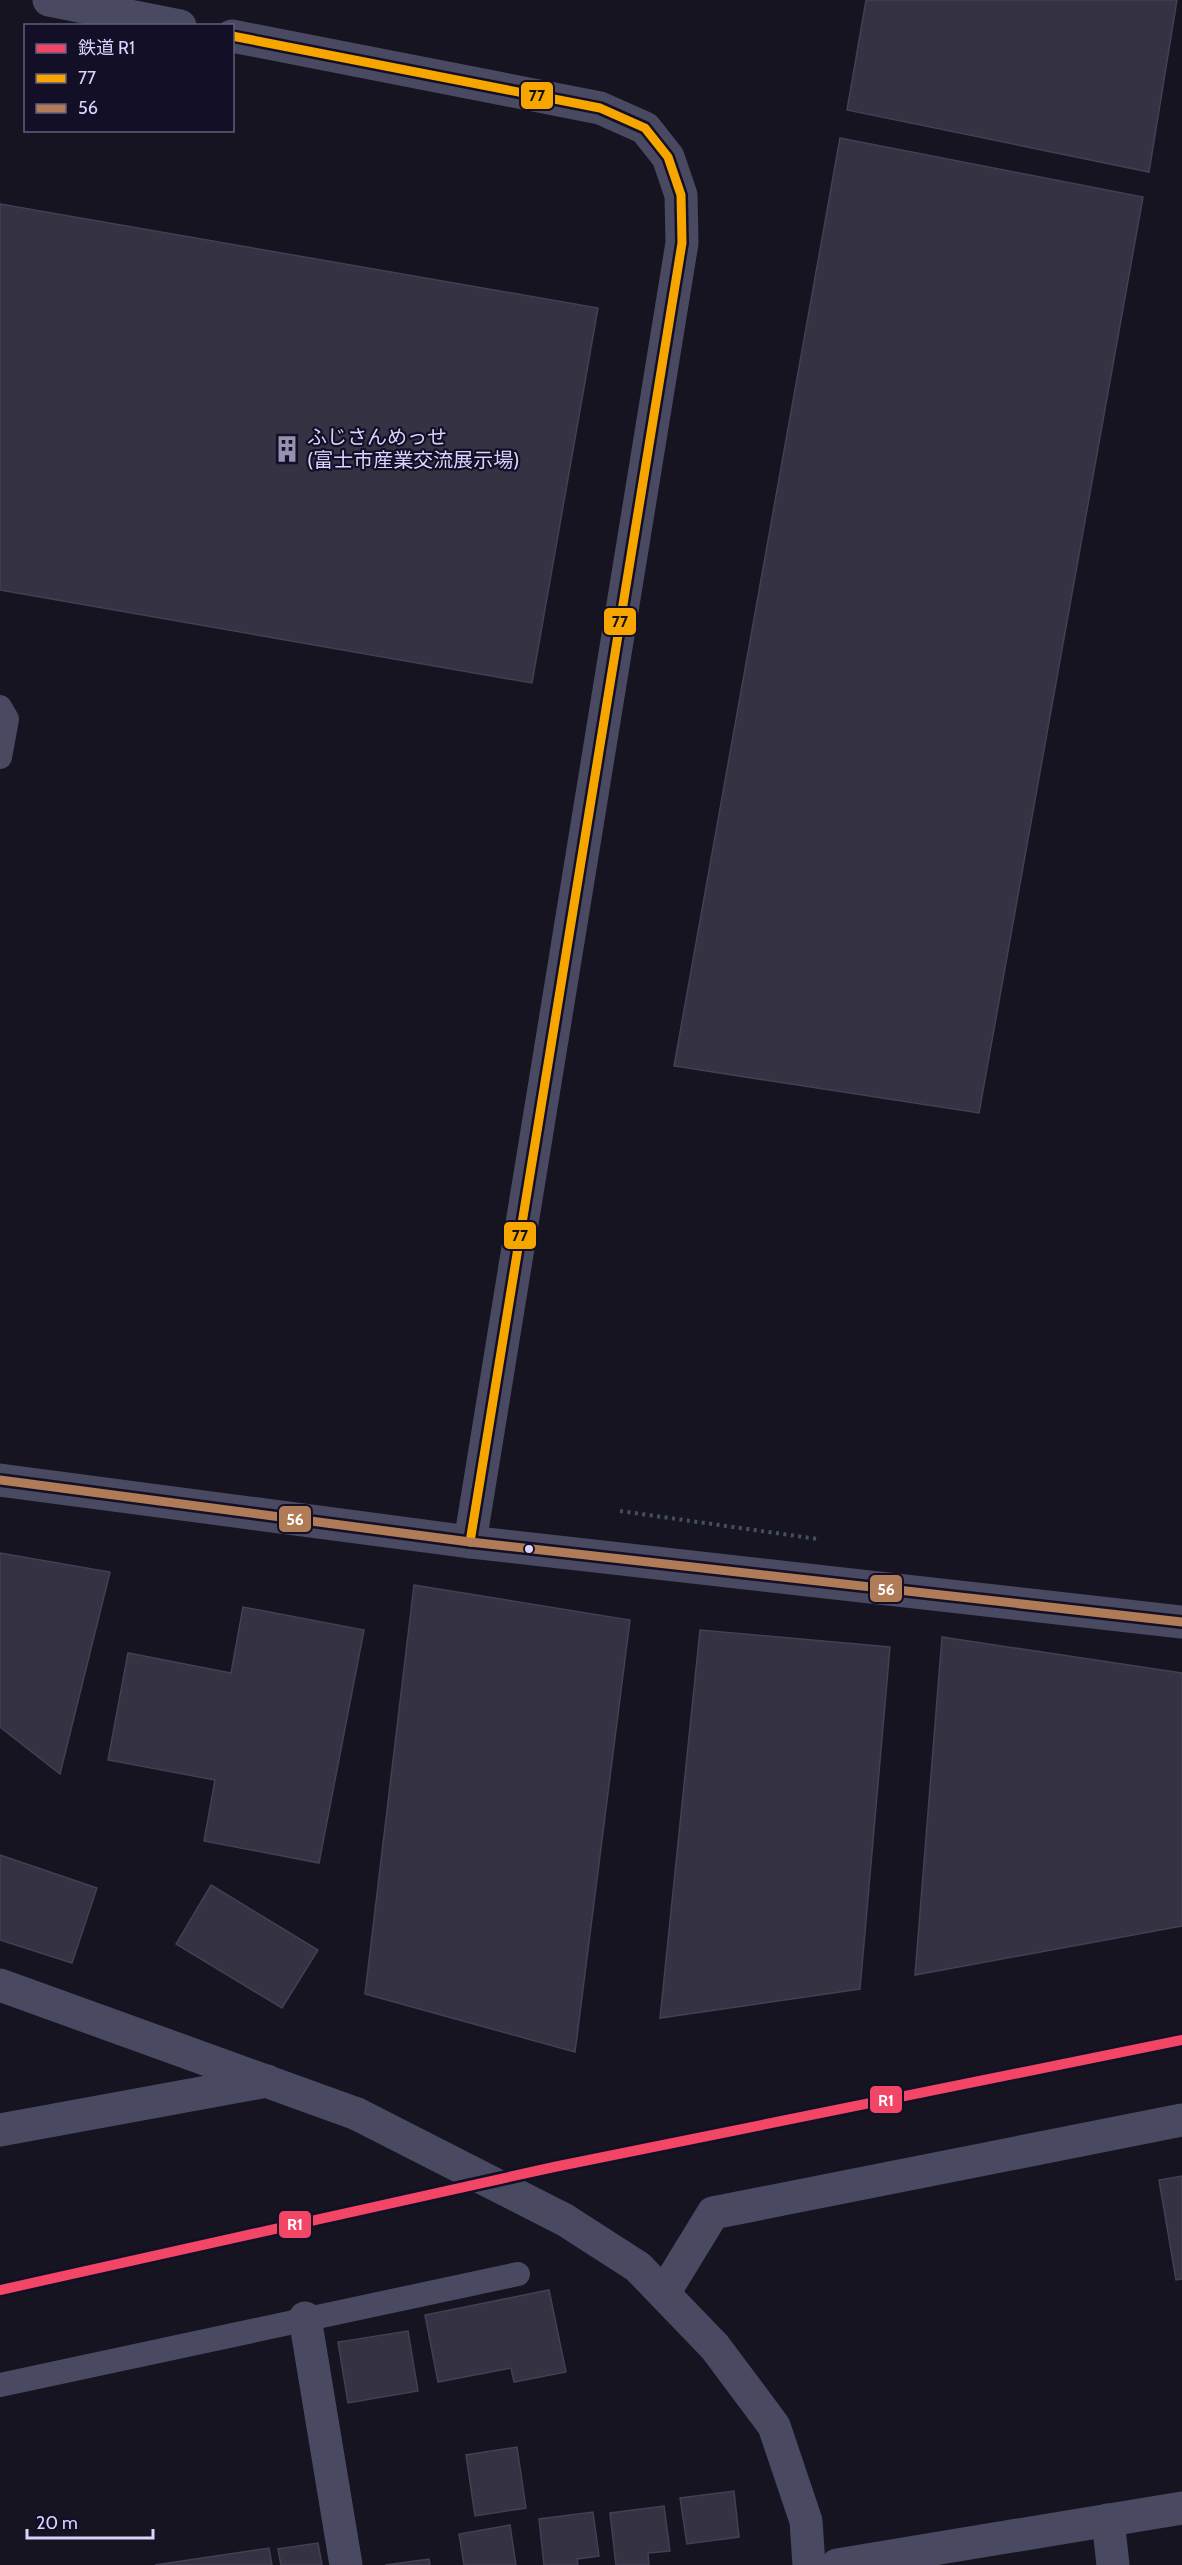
<svg xmlns="http://www.w3.org/2000/svg" width="1182" height="2565" font-family="Cabin,'Noto Sans JP',sans-serif">
<style>
.building{fill:#343243;stroke:#433f54;stroke-width:1.5}
.lines{fill:none;stroke-linecap:round;stroke-linejoin:round}
.path{stroke:#44505f;stroke-width:4;stroke-dasharray:3 4.5;stroke-linecap:butt}
.service{stroke:#4a4962;stroke-width:24}
.minor{stroke:#4a4962;stroke-width:33}
.tertiary{stroke:#4a4962;stroke-width:33}
.bus-1-casing{stroke:#130f26;stroke-width:14}
.bus-2-casing{stroke:#130f26;stroke-width:14}
.bus-1{stroke:#f7a600;stroke-width:9}
.bus-2{stroke:#b07c57;stroke-width:9}
.rail-1-casing{stroke:#130f26;stroke-width:15}
.rail-1{stroke:#f34667;stroke-width:10}
.bus-dot{fill:#d9d4ff;stroke:#130f26;stroke-width:2}
.labels{text-anchor:middle;stroke-width:4.5;stroke-linejoin:round;paint-order:stroke}
.poi-label{font-size:20px;fill:#d9d4ff;stroke:#130f26;text-anchor:start}
.line-badge{stroke:#130f26;stroke-width:2}
.badge-label{font-size:16px;text-anchor:middle;font-weight:bold;fill:#fff}
.pale-badge-label{font-size:16px;text-anchor:middle;font-weight:bold;fill:#111}
</style>
<rect width="100%" height="100%" fill="#161421"/>
<g class="building">
<polygon points="866,0 1177,0 1149,172 847,110"/>
<polygon points="840,138 1143,197 979,1113 674,1066"/>
<polygon points="0,204 598,308 532,683 0,590"/>
<polygon points="0,1553 110,1572 60,1774 0,1727"/>
<polygon points="414,1585 630,1620 575,2052 365,1994"/>
<polygon points="243,1607 364,1630 319,1863 204,1841 215,1780 108,1760 128,1653 231,1673"/>
<polygon points="700,1630 890,1647 860,1989 660,2018"/>
<polygon points="942,1637 1182,1673 1182,1926 915,1975"/>
<polygon points="0,1855 97,1888 72,1963 0,1940"/>
<polygon points="211,1885 318,1950 282,2008 176,1944"/>
<polygon points="1182,2176 1182,2279 1176,2280 1159,2180"/>
<polygon points="549,2290 566,2372 514,2382 511,2368 438,2382 425,2315"/>
<polygon points="408,2331 418,2391 348,2403 338,2342"/>
<polygon points="517,2447 526,2508 475,2516 466,2455"/>
<polygon points="734,2491 739,2537 687,2544 680,2498"/>
<polygon points="664,2506 670,2551 648,2553 649,2565 616,2565 610,2513"/>
<polygon points="593,2512 599,2556 577,2559 578,2565 544,2565 539,2519"/>
<polygon points="510,2525 516,2565 464,2565 459,2534"/>
<polygon points="318,2543 322,2565 281,2565 278,2549"/>
<polygon points="269,2548 272,2565 155,2565"/>
<polygon points="429,2559 430,2565 385,2565"/>
</g>
<g class="lines">
<polyline class="path" points="620,1511 818,1539"/>
<g class="service">
<polyline points="0,707 7,719 0,757"/>
<polyline points="0,2385 518,2274"/>
</g>
<g class="minor">
<polyline points="49,0 180,26"/>
<polyline points="232,36 600,108 645,128 668,157 681,195 682,243 470,1542"/>
<polyline points="0,1985 357,2114"/>
<polyline points="0,2130 267,2081"/>
<polyline points="664,2293 713,2213 1182,2120"/>
<polyline points="305,2318 346,2565"/>
<polyline points="1108,2520 1113,2565"/>
<polyline points="837,2565 1182,2508"/>
</g>
<g class="tertiary">
<polyline points="0,1480 470,1542 1182,1622"/>
<polyline points="357,2114 565,2220 638,2267 715,2347 774,2426 806,2521 809,2565"/>
</g>
<defs>
<polyline id="bus-1" points="232,36 600,108 645,128 668,157 681,195 682,243 470,1542"/>
<polyline id="bus-2" points="0,1480 470,1542 1182,1622"/>
</defs>
<use href="#bus-1" class="bus-1-casing"/>
<use href="#bus-2" class="bus-2-casing"/>
<use href="#bus-1" class="bus-1"/>
<use href="#bus-2" class="bus-2"/>
<defs>
<polyline id="rail-1" points="0,2290 554,2167 1182,2040"/>
</defs>
<use href="#rail-1" class="rail-1-casing"/>
<use href="#rail-1" class="rail-1"/>
</g>
<defs>
<symbol id="building-bare" viewBox="-9 -9 18 18"><path d="M-4-6H4V6H1V3H-1V6H-4ZM-2.5-4.3h1.7v1.8h-1.7ZM.8-4.3h1.7v1.8H.8ZM-2.5-1h1.7V.8h-1.7ZM.8-1h1.7V.8H.8Z" fill="#9591b1" stroke="#130f26" stroke-width="2.5" paint-order="stroke"/></symbol>
</defs>
<g fill-rule="evenodd">
<use href="#building-bare" x="268" y="430" width="38" height="38"/>
</g>
<circle class="bus-dot" cx="529" cy="1549" r="5"/>
<g class="labels">
<g class="poi-label">
<text x="307" y="444">ふじさんめっせ<tspan x="307" dy="23">(富士市産業交流展示場)</tspan></text>
</g>
</g>
<g class="line-badge">
<rect x="520" y="81" width="34" height="29" rx="6" fill="#f7a600"/>
<rect x="603" y="607" width="34" height="29" rx="6" fill="#f7a600"/>
<rect x="503" y="1221" width="34" height="29" rx="6" fill="#f7a600"/>
<rect x="278" y="1505" width="34" height="28" rx="6" fill="#b07c57"/>
<rect x="869" y="1574" width="34" height="29" rx="6" fill="#b07c57"/>
<rect x="869" y="2085" width="34" height="29" rx="6" fill="#f34667"/>
<rect x="278" y="2210" width="34" height="29" rx="6" fill="#f34667"/>
</g>
<g class="badge-label">
<text x="295" y="1525">56</text>
<text x="886" y="1595">56</text>
<text x="886" y="2106">R1</text>
<text x="295" y="2230">R1</text>
</g>
<g class="pale-badge-label">
<text x="537" y="101">77</text>
<text x="620" y="627">77</text>
<text x="520" y="1241">77</text>
</g>
<rect x="24" y="24" width="210" height="108" fill="#130f26" stroke="#625e7d" stroke-width="1.5"/>
<rect x="36" y="44" width="30" height="9" fill="#f34667" stroke="#625e7d" stroke-width="1.5"/>
<text x="78" y="54" font-size="18" fill="#d9d4ff">鉄道 R1</text>
<rect x="36" y="74" width="30" height="9" fill="#f7a600" stroke="#625e7d" stroke-width="1.5"/>
<text x="78" y="84" font-size="18" fill="#d9d4ff">77</text>
<rect x="36" y="104" width="30" height="9" fill="#b07c57" stroke="#625e7d" stroke-width="1.5"/>
<text x="78" y="114" font-size="18" fill="#d9d4ff">56</text>
<path d="M27 2529v9h126v-9" fill="none" stroke="#d9d4ff" stroke-width="3"/>
<text x="36" y="2529" font-size="18" fill="#d9d4ff" stroke="#130f26" stroke-width="4.5" paint-order="stroke">20 m</text>
</svg>
